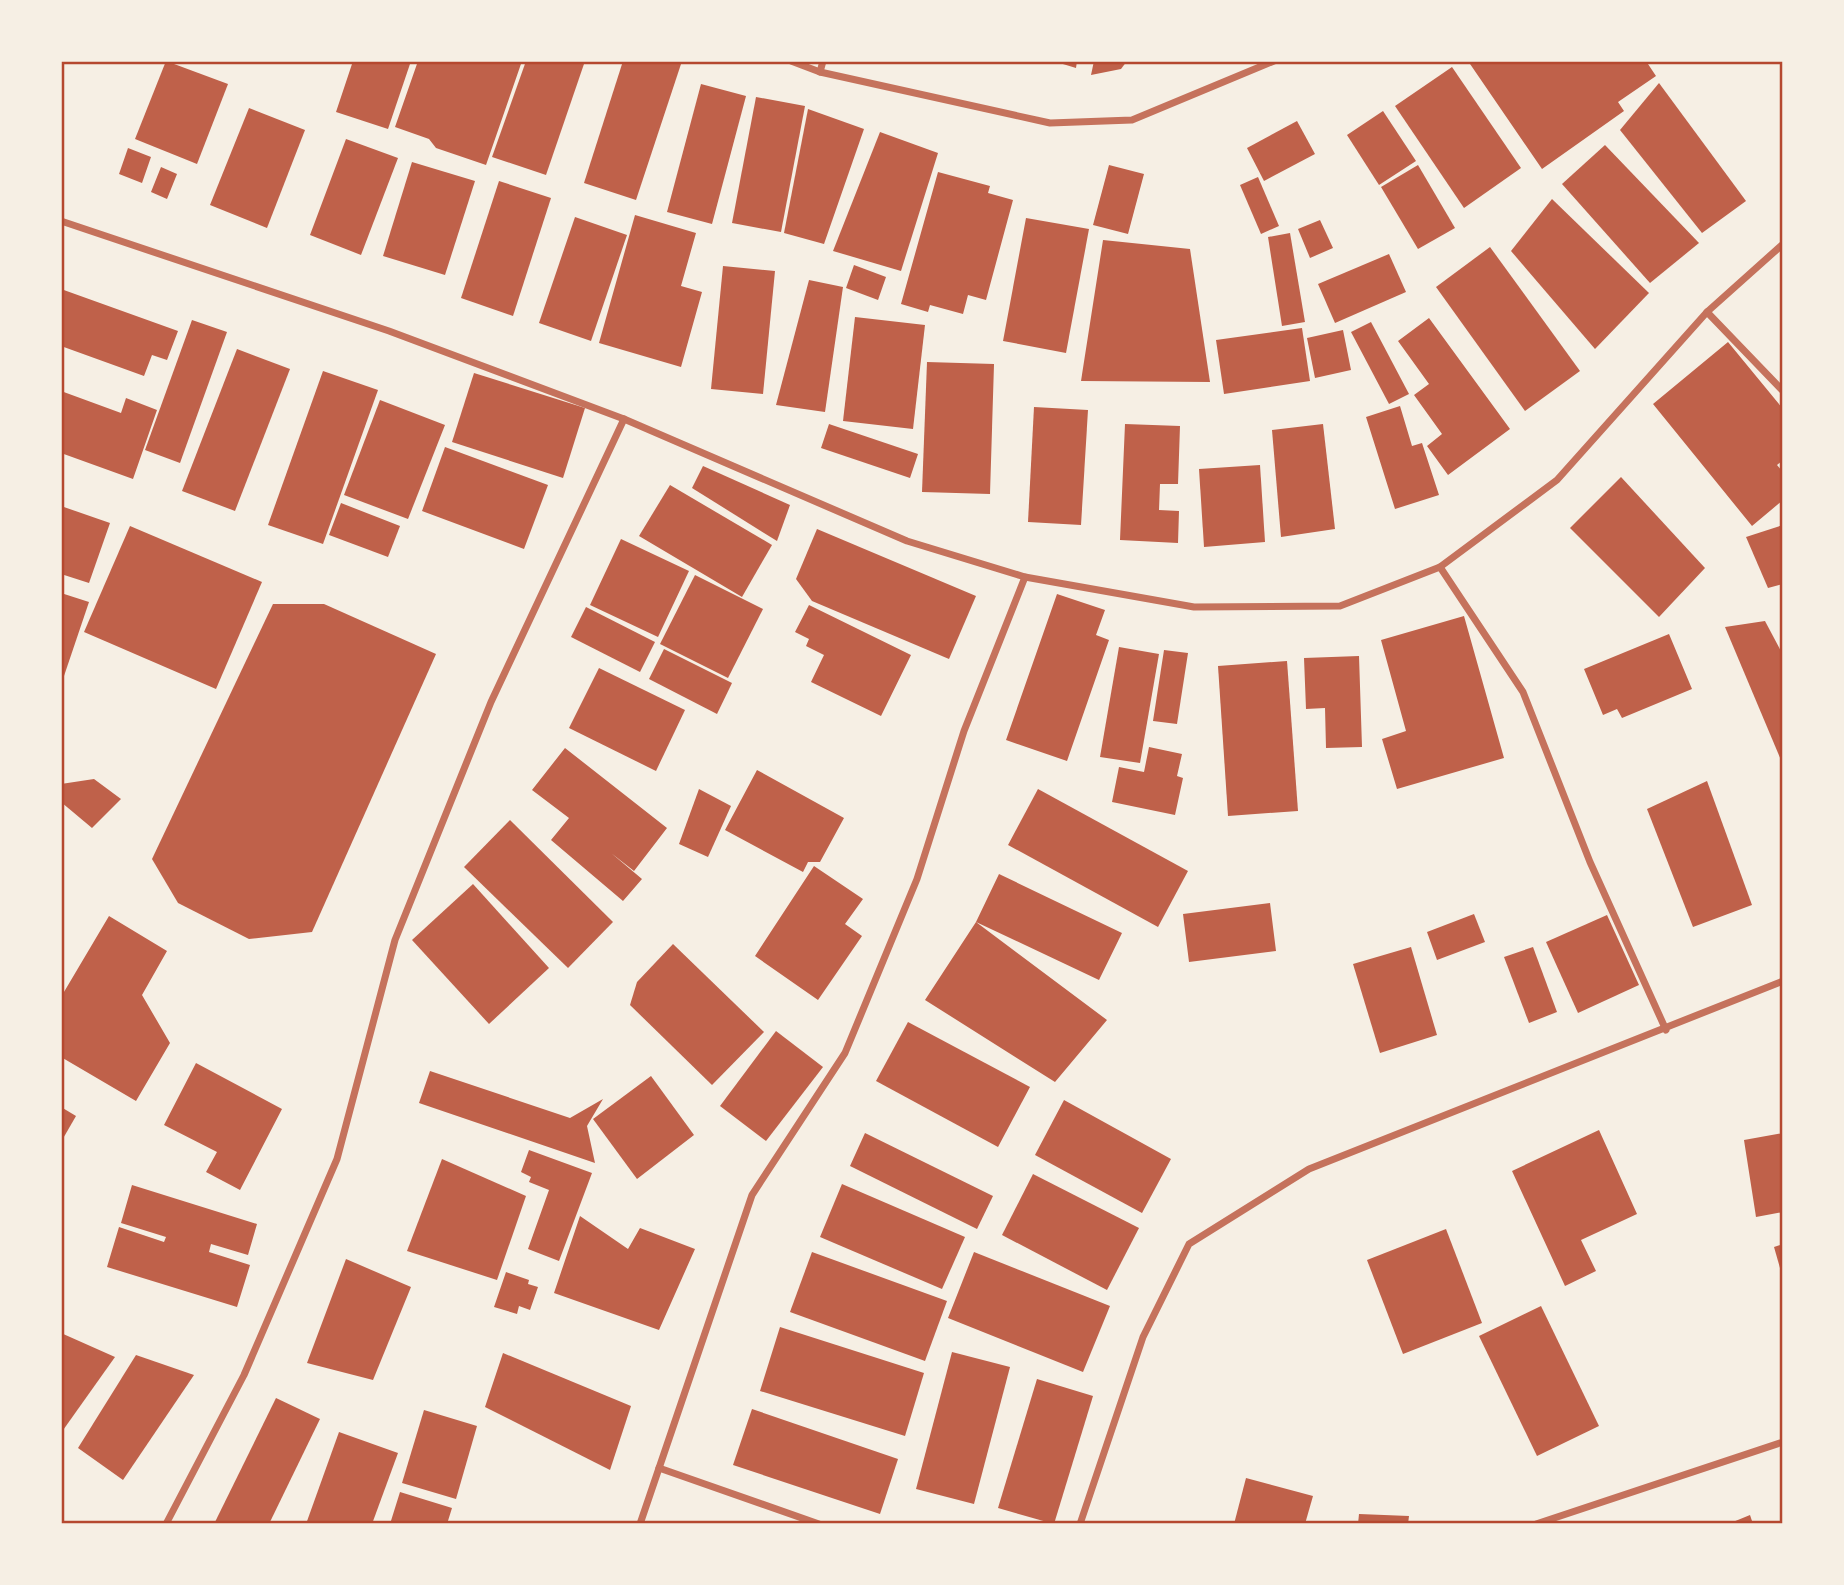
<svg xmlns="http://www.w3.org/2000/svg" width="1844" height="1585" font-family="'Fira Sans',sans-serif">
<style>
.building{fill:#bf614a}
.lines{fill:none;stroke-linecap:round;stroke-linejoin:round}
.minor{stroke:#c5725c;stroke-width:7}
.neatline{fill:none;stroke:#b5482f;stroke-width:2.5}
</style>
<rect width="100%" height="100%" fill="#f6efe4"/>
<g class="building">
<polygon points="166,61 228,84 197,164 135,139"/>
<polygon points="353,61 411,61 388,129 336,112"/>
<polygon points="418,61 522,61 486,165 436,148 429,139 395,127"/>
<polygon points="526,61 585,61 546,175 492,157"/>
<polygon points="623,61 682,61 636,200 584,183"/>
<polygon points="1053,61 1077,61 1076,68"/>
<polygon points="1094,61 1127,61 1121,69 1091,75"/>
<polygon points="1468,61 1646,61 1656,76 1618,102 1624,111 1542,169"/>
<polygon points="1452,67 1521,168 1464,208 1395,106"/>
<polygon points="1659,83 1746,201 1702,233 1620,130"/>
<polygon points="701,84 746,96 712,224 667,212"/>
<polygon points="756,97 805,106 781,232 732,223"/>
<polygon points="249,108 305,130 267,228 210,205"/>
<polygon points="808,109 864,129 824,244 784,233"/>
<polygon points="1383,111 1416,161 1379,185 1347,135"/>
<polygon points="1297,121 1315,154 1264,181 1247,148"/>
<polygon points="880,132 938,153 901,271 833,251"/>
<polygon points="346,139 398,158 361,255 310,235"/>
<polygon points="1605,145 1699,243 1650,283 1562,184"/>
<polygon points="128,148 151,157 142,183 119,174"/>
<polygon points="412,162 475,181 445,275 383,256"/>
<polygon points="1109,165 1144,174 1128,234 1093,225"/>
<polygon points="1418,165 1455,228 1418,249 1381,187"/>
<polygon points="161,167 177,174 167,199 151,192"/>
<polygon points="938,172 990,186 988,193 1013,200 986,300 968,295 963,314 930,305 928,312 901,304"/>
<polygon points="1258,177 1279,226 1261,234 1240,185"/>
<polygon points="499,181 551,198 513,316 461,298"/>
<polygon points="1552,199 1649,293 1595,349 1511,251"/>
<polygon points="635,215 696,233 681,286 702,292 681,367 599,343"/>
<polygon points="575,217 627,235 591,341 539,323"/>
<polygon points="1026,218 1089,229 1066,353 1003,341"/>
<polygon points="1320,220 1333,248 1310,258 1298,229"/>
<polygon points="1290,233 1305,322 1282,326 1268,237"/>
<polygon points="1103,240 1190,249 1210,382 1081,381"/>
<polygon points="1490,247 1580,371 1525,411 1436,287"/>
<polygon points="1389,254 1406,292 1335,323 1318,284"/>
<polygon points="854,265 886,277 878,300 846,288"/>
<polygon points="723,266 775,271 763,394 711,389"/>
<polygon points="809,280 843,287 825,412 776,405"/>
<polygon points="61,289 178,331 167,360 152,355 144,376 61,346"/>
<polygon points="855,317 925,325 913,429 843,421"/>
<polygon points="1429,318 1510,429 1448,475 1427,446 1442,434 1414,395 1429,384 1398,341"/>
<polygon points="192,320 227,332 180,463 145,450"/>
<polygon points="1371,322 1409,394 1389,404 1351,332"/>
<polygon points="1302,328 1310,381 1224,394 1216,340"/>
<polygon points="1343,330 1351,370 1315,378 1307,338"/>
<polygon points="1728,342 1783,409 1783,460 1777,465 1783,472 1783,500 1752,526 1653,404"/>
<polygon points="237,349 290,369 235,511 182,491"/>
<polygon points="927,362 994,364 990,494 922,492"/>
<polygon points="323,371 378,390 323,544 268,525"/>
<polygon points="474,373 585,408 563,478 452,442"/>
<polygon points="61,391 121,413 126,398 157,410 133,479 61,453"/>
<polygon points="380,400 445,425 408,519 344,495"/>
<polygon points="1400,406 1412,446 1422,443 1439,495 1395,509 1366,417"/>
<polygon points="1034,407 1088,410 1081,525 1028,522"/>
<polygon points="829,424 918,454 910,478 821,448"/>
<polygon points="1125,424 1180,426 1178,484 1160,484 1159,510 1179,511 1178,543 1120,540"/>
<polygon points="1323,424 1335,529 1281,537 1272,430"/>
<polygon points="445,447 548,485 524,549 422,511"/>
<polygon points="1260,465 1265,542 1204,547 1199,469"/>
<polygon points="703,466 790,505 777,541 692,488"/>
<polygon points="1621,477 1705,568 1659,617 1570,528"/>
<polygon points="670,485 772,545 742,597 639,536"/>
<polygon points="341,503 400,526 388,557 329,535"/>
<polygon points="61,506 110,523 89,583 61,574"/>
<polygon points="1783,525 1783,584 1768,588 1746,537"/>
<polygon points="130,526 262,582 216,689 84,632"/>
<polygon points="817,529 976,596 949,659 812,601 796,579"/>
<polygon points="621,539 689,571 658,637 590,605"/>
<polygon points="695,575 763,609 728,678 660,644"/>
<polygon points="61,593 89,602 64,676 61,675"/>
<polygon points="1057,594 1105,610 1096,635 1109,640 1067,761 1006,740"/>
<polygon points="273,604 324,604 436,654 312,932 249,939 178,903 152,859"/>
<polygon points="809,605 911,655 881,716 811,682 824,655 806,646 809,639 795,632"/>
<polygon points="586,607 655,642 640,672 571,637"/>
<polygon points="1464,616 1504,758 1397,789 1382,739 1406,731 1381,640"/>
<polygon points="1765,621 1783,655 1783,765 1725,627"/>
<polygon points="1669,634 1692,689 1622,718 1617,709 1603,715 1584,669"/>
<polygon points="1119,647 1159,654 1140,763 1100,757"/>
<polygon points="664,649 732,683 717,714 649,679"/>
<polygon points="1164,650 1188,653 1177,724 1153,721"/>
<polygon points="1359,656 1362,747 1326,748 1325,708 1306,709 1304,658"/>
<polygon points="1287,661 1298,811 1228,816 1218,666"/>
<polygon points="599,668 685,710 656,771 569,728"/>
<polygon points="1149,747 1182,754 1177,776 1183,778 1175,815 1112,802 1119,767 1144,772"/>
<polygon points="565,748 667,828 634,871 611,853 642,879 623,901 551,840 569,818 532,790"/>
<polygon points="757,770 844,818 820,862 808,862 803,872 725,830"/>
<polygon points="94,779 121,799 92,828 61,802 61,784"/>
<polygon points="1707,781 1752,905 1693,927 1647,809"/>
<polygon points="699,789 731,806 708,857 679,844"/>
<polygon points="1038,789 1188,871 1158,927 1008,845"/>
<polygon points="510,820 613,922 568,968 464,867"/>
<polygon points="814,866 863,899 845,924 862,936 818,1000 755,956"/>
<polygon points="999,874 1122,933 1099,980 976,922 1107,1020 1055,1082 925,1000 976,922"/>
<polygon points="473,884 549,968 489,1024 412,940"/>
<polygon points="1270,903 1276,951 1189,962 1183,914"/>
<polygon points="1474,914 1485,942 1437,960 1427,932"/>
<polygon points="1607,915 1639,985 1578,1013 1546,942"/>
<polygon points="109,916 167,951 142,995 170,1043 136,1101 61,1057 61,997"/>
<polygon points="673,944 764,1032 712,1085 630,1005 637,982"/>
<polygon points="1411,947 1437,1035 1380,1053 1353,964"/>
<polygon points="1533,947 1557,1012 1529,1023 1504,957"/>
<polygon points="908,1022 1030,1087 998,1147 876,1081"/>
<polygon points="776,1031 823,1067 766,1141 720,1106"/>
<polygon points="196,1063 282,1109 240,1190 206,1172 217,1152 164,1125"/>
<polygon points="430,1071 570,1118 603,1099 587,1126 595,1163 419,1103"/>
<polygon points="651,1076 694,1135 637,1179 593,1119"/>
<polygon points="1064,1100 1171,1159 1142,1213 1035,1155"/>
<polygon points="61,1107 76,1116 61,1142"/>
<polygon points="1599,1130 1637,1214 1581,1240 1596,1271 1565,1286 1512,1171"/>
<polygon points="865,1133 993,1196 977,1229 850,1166"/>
<polygon points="1783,1133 1783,1212 1756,1217 1744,1140"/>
<polygon points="529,1150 592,1173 559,1261 528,1249 549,1190 529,1182 531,1177 521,1172"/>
<polygon points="442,1159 526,1196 497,1280 407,1251"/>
<polygon points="1033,1174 1139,1228 1107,1290 1002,1235"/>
<polygon points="842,1184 965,1237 942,1289 820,1237"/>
<polygon points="132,1185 257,1224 248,1255 211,1244 209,1252 250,1265 237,1307 107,1267 119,1227 164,1242 166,1237 121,1223"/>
<polygon points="580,1216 628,1249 640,1228 695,1249 659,1330 554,1293"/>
<polygon points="1446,1229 1482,1323 1403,1354 1367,1260"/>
<polygon points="1783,1244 1783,1275 1782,1275 1774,1247"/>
<polygon points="812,1252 947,1301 925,1361 790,1312"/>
<polygon points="974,1252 1110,1306 1083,1372 948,1318"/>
<polygon points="346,1259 411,1287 373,1380 307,1363"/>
<polygon points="506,1272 529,1280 528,1284 538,1287 530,1310 519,1306 517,1314 494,1307"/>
<polygon points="1541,1306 1599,1426 1537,1456 1479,1336"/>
<polygon points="780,1327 924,1373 905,1436 760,1391"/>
<polygon points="61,1333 115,1357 61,1433"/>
<polygon points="952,1352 1010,1367 974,1504 916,1489"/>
<polygon points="503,1353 631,1406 610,1470 485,1407"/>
<polygon points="136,1355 194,1375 123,1480 78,1448"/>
<polygon points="1037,1379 1093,1396 1054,1524 998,1508"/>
<polygon points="276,1398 320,1419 269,1524 218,1524 215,1522"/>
<polygon points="752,1409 898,1459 880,1514 733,1465"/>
<polygon points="424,1410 477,1426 456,1499 402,1483"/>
<polygon points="339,1432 398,1453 372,1524 306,1524"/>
<polygon points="1246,1478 1313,1496 1305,1524 1234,1524"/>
<polygon points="400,1492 452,1508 447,1524 390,1524"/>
<polygon points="1359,1514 1409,1516 1408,1524 1358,1524"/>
<polygon points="1750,1515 1753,1524 1728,1524"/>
</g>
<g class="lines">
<g class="minor">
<polyline points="791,61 820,72 1050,123 1132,120 1274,61"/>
<polyline points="820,72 823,61"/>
<polyline points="61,221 389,331 624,419 907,541 1025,577 1194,607 1340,606 1440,567 1557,480 1707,312 1783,244"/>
<polyline points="1707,312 1783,391"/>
<polyline points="1440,567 1523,692 1590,862 1666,1030"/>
<polyline points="659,1468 819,1524"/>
<polyline points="166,1524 244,1375 337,1159 395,940 491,702 624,419"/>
<polyline points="640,1524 752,1195 845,1053 917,879 964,731 1025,577"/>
<polyline points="1080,1524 1143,1337 1189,1244 1309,1169 1783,981"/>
<polyline points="1536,1524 1783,1442"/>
</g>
</g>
<rect width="1844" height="1585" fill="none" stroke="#f6efe4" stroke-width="126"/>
<rect x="63" y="63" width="1718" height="1459" class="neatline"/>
</svg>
